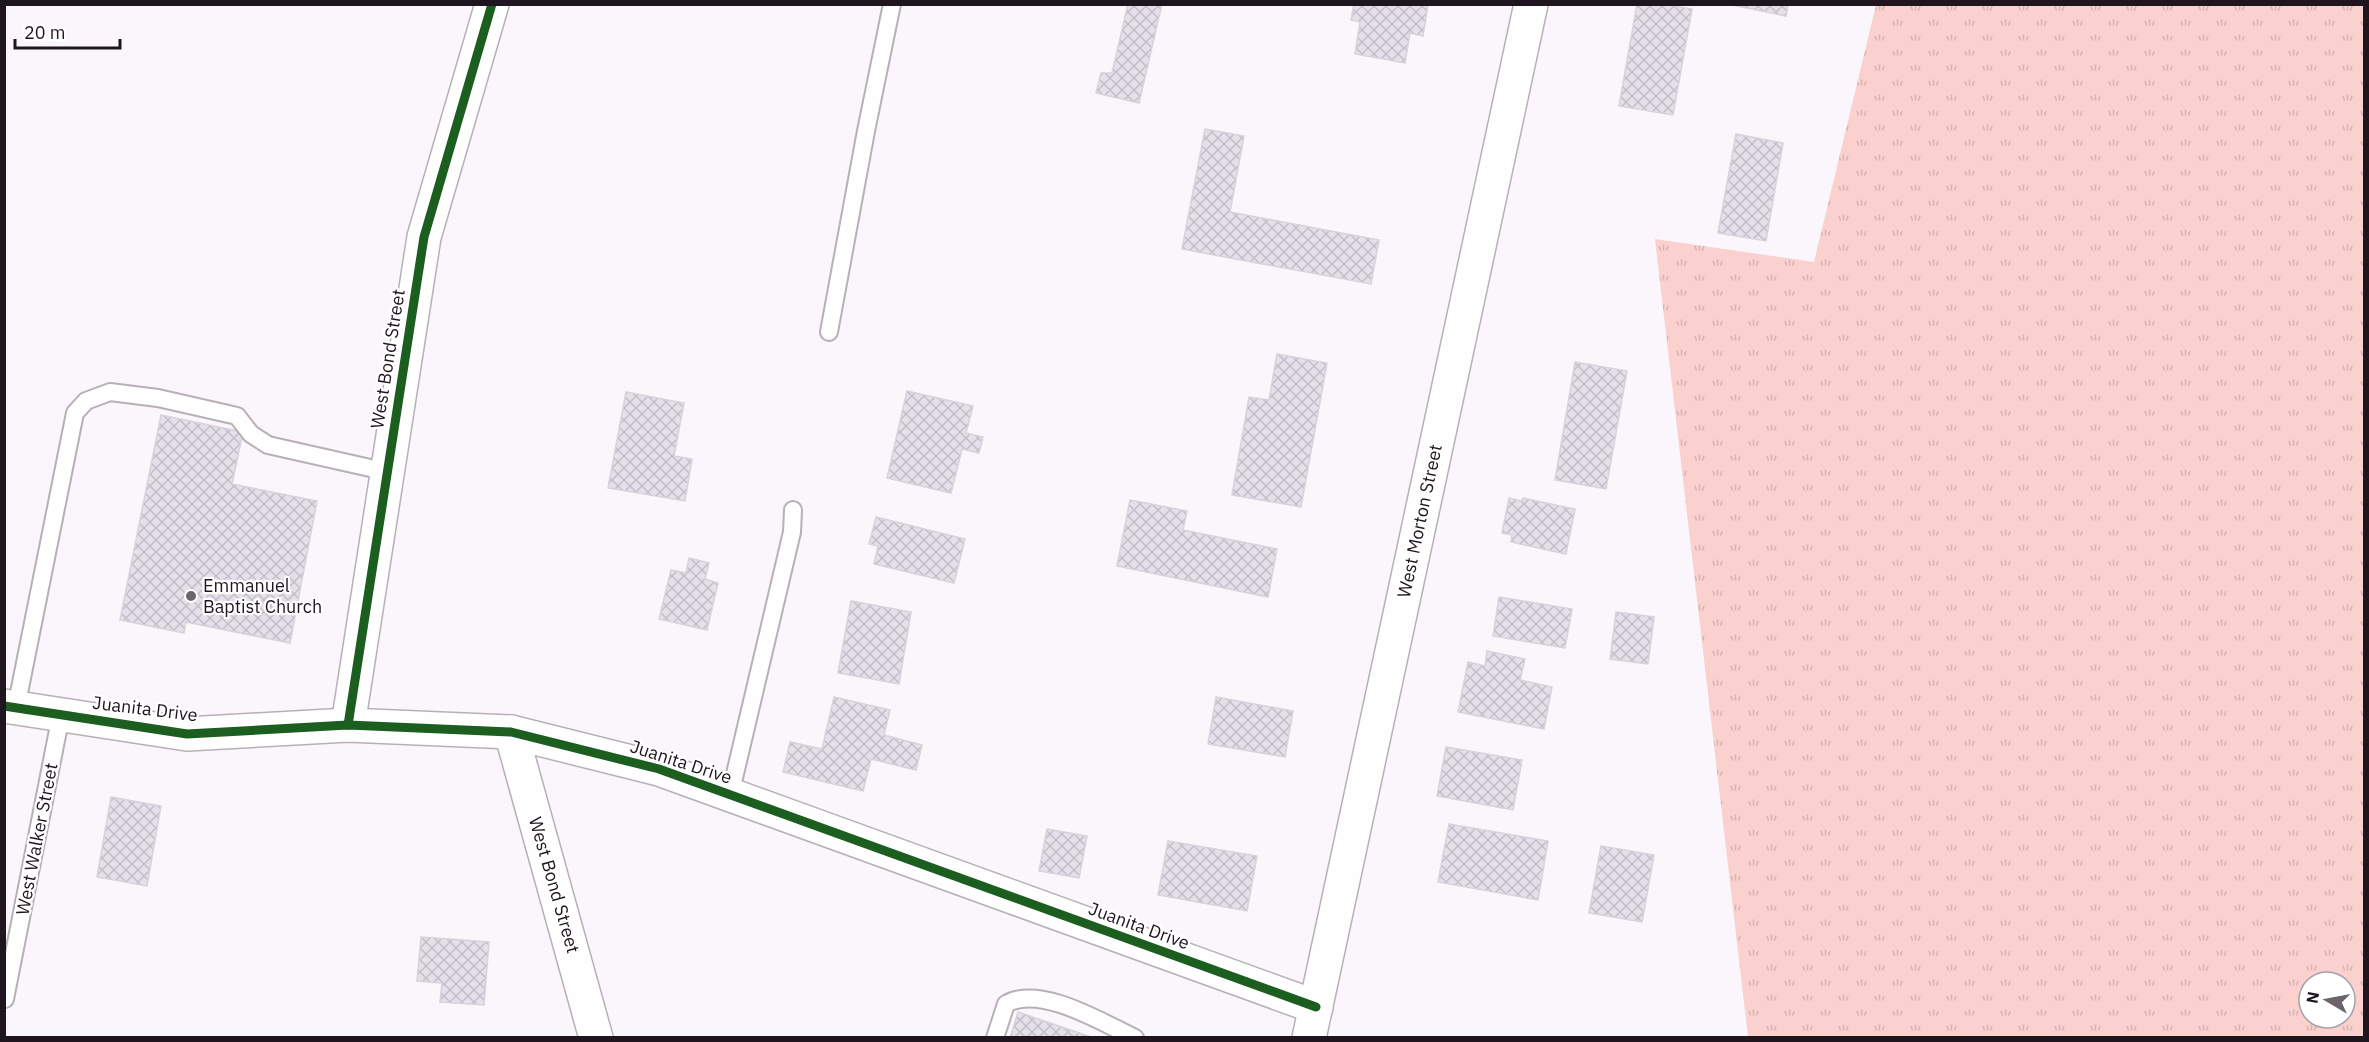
<svg xmlns="http://www.w3.org/2000/svg" width="2369" height="1042" font-family="'IBM Plex Sans',sans-serif">
<style>
.grass{fill:url(#grass-tufts);fill-rule:evenodd}
.building{fill:url(#building-cross-hatch);stroke:#d7d2db;stroke-width:1.5}
.lines{fill:none;stroke-linecap:round;stroke-linejoin:round}
.lane-casing{stroke:#b7b1b7;stroke-width:20}
.street-casing{stroke:#b7b1b7;stroke-width:36}
.secondary-casing{stroke:#b7b1b7;stroke-width:36}
.lane{stroke:#fefefe;stroke-width:16}
.street{stroke:#fefefe;stroke-width:33}
.secondary{stroke:#fefefe;stroke-width:33}
.cycleway-casing{stroke:#fff;stroke-width:13}
.cycleway{stroke:#1b5e20;stroke-width:9}
.poi-dot{fill:#6c646b;stroke:#fff;stroke-width:2}
.labels{text-anchor:middle;stroke-width:4.5;stroke-linejoin:round;paint-order:stroke}
.street-label{font-size:18px;fill:#1f151e;stroke:#fff}
.poi-label{font-size:18px;fill:#1f151e;stroke:#fff;text-anchor:start}
</style>
<defs>
<pattern id="grass-tufts" width="24" height="20" patternUnits="userSpaceOnUse" patternTransform="scale(1.5)"><rect width="24" height="20" fill="#fad1ce"/><path d="M3 7l-1-3M5 7V3M7 7l1-3M15 17l-1-3M17 17v-4M19 17l1-3" fill="none" stroke="#d6b3b0"/></pattern>
<pattern id="building-cross-hatch" width="8" height="8" patternUnits="userSpaceOnUse" patternTransform="scale(1.5)"><rect width="8" height="8" fill="#e4dfe8"/><path d="M0 0l8 8M0 8l8-8" fill="none" stroke="#c3bec7"/></pattern>
</defs>
<rect width="100%" height="100%" fill="#fbf6fb"/>
<path class="grass" d="M1876,5h488v1032h-616l-93,-798 159,23zM2309,982h36v36h-36z"/>
<g class="building">
<polygon points="1128,4 1162,4 1139,103 1096,93 1101,73 1112,73"/>
<polygon points="1354,4 1428,4 1423,36 1410,33 1405,63 1355,54 1360,22 1351,20"/>
<polygon points="1637,4 1664,4 1692,9 1673,115 1619,106"/>
<polygon points="1727,4 1788,4 1786,16"/>
<polygon points="1205,129 1244,136 1230,212 1379,240 1371,284 1182,249"/>
<polygon points="1736,134 1783,143 1766,241 1718,233"/>
<polygon points="1277,354 1327,363 1301,507 1232,495 1249,397 1269,400"/>
<polygon points="1575,362 1627,371 1606,489 1555,480"/>
<polygon points="907,391 973,406 966,433 983,437 979,453 962,449 951,493 887,478"/>
<polygon points="626,392 684,403 674,456 692,459 685,501 608,488"/>
<polygon points="161,415 243,432 232,484 317,501 290,643 186,622 184,633 120,620"/>
<polygon points="1509,498 1522,501 1523,498 1575,509 1566,554 1511,542 1512,535 1502,533"/>
<polygon points="1130,500 1187,511 1183,530 1277,549 1268,597 1117,566"/>
<polygon points="876,517 965,539 954,583 874,564 878,546 869,544"/>
<polygon points="689,558 709,563 705,579 718,583 707,630 659,619 671,570 686,573"/>
<polygon points="1499,597 1572,609 1565,648 1493,636"/>
<polygon points="851,601 911,612 899,684 838,673"/>
<polygon points="1616,612 1654,617 1648,664 1610,659"/>
<polygon points="1487,651 1525,659 1520,680 1552,687 1544,729 1458,712 1468,662 1485,666"/>
<polygon points="834,697 890,710 884,735 922,745 916,770 871,759 863,791 783,772 790,742 822,749"/>
<polygon points="1216,697 1293,711 1285,757 1208,744"/>
<polygon points="1446,747 1522,760 1513,810 1437,796"/>
<polygon points="111,797 161,806 147,886 97,877"/>
<polygon points="1449,824 1548,841 1538,900 1438,882"/>
<polygon points="1047,829 1087,836 1079,878 1039,871"/>
<polygon points="1168,841 1257,856 1247,911 1158,895"/>
<polygon points="1601,846 1654,855 1642,922 1589,913"/>
<polygon points="421,937 489,942 484,1005 440,1002 442,983 417,981"/>
<polygon points="1018,1012 1094,1038 1010,1038"/>
</g>
<g class="lines">
<defs>
<g id="lane">
<polyline points="829,332 866,131 892,4"/>
<polyline points="16,708 75,413 86,401 110,392 158,398 237,416 251,434 268,445 388,472"/>
<polyline points="730,795 792,532 793,510"/>
<polyline points="5,999 61,715"/>
<path d="M995,1038l11,-34c34,-20 97,19 129,34"/>
</g>
<g id="street">
<polyline points="348,725 424,237 492,4"/>
<polyline points="511,732 596,1038"/>
</g>
<g id="secondary">
<polyline points="4,706 187,734 348,725 511,732 659,769 1316,1007"/>
<polyline points="1309,1038 1531,4"/>
</g>
</defs>
<use href="#lane" class="lane-casing"/>
<use href="#street" class="street-casing"/>
<use href="#secondary" class="secondary-casing"/>
<use href="#lane" class="lane"/>
<use href="#street" class="street"/>
<use href="#secondary" class="secondary"/>
<defs>
<g id="cycleway">
<polyline points="4,706 187,734 348,725 511,732 659,769 1316,1007"/>
<polyline points="348,725 424,237 492,4"/>
</g>
</defs>
<use href="#cycleway" class="cycleway-casing"/>
<use href="#cycleway" class="cycleway"/>
</g>
<circle class="poi-dot" cx="191" cy="596" r="6"/>
<g class="labels">
<g class="street-label">
<text transform="translate(388 359) rotate(-81)" y="6">West Bond Street</text>
<text transform="translate(1420 521) rotate(-78)" y="6">West Morton Street</text>
<text transform="translate(145 709) rotate(7)" y="6">Juanita Drive</text>
<text transform="translate(681 762) rotate(18)" y="6">Juanita Drive</text>
<text transform="translate(37 839) rotate(-79)" y="6">West Walker Street</text>
<text transform="translate(554 885) rotate(74)" y="6">West Bond Street</text>
<text transform="translate(1139 926) rotate(20)" y="6">Juanita Drive</text>
</g>
<g class="poi-label">
<text x="203" y="592">Emmanuel<tspan x="203" dy="21">Baptist Church</tspan></text>
</g>
</g>
<rect width="2369" height="1042" fill="none" stroke="#1f151e" stroke-width="12"/>
<g transform="translate(2327 1000) rotate(280)"><circle r="28" fill="#ffffff" stroke="#a5a1a5" stroke-width="1.5"/>
<path d="M0-4.5L10 22L0 15L-10 22Z" fill="#6c646b"/>
<text y="-9" font-size="16" font-weight="bold" text-anchor="middle" fill="#1f151e">N</text>
</g>
<path d="M15 39v9h105v-9" fill="none" stroke="#1f151e" stroke-width="3"/>
<text x="24" y="39" font-size="18" fill="#1f151e" stroke="#ffffff" stroke-width="4.5" paint-order="stroke">20 m</text>
</svg>
